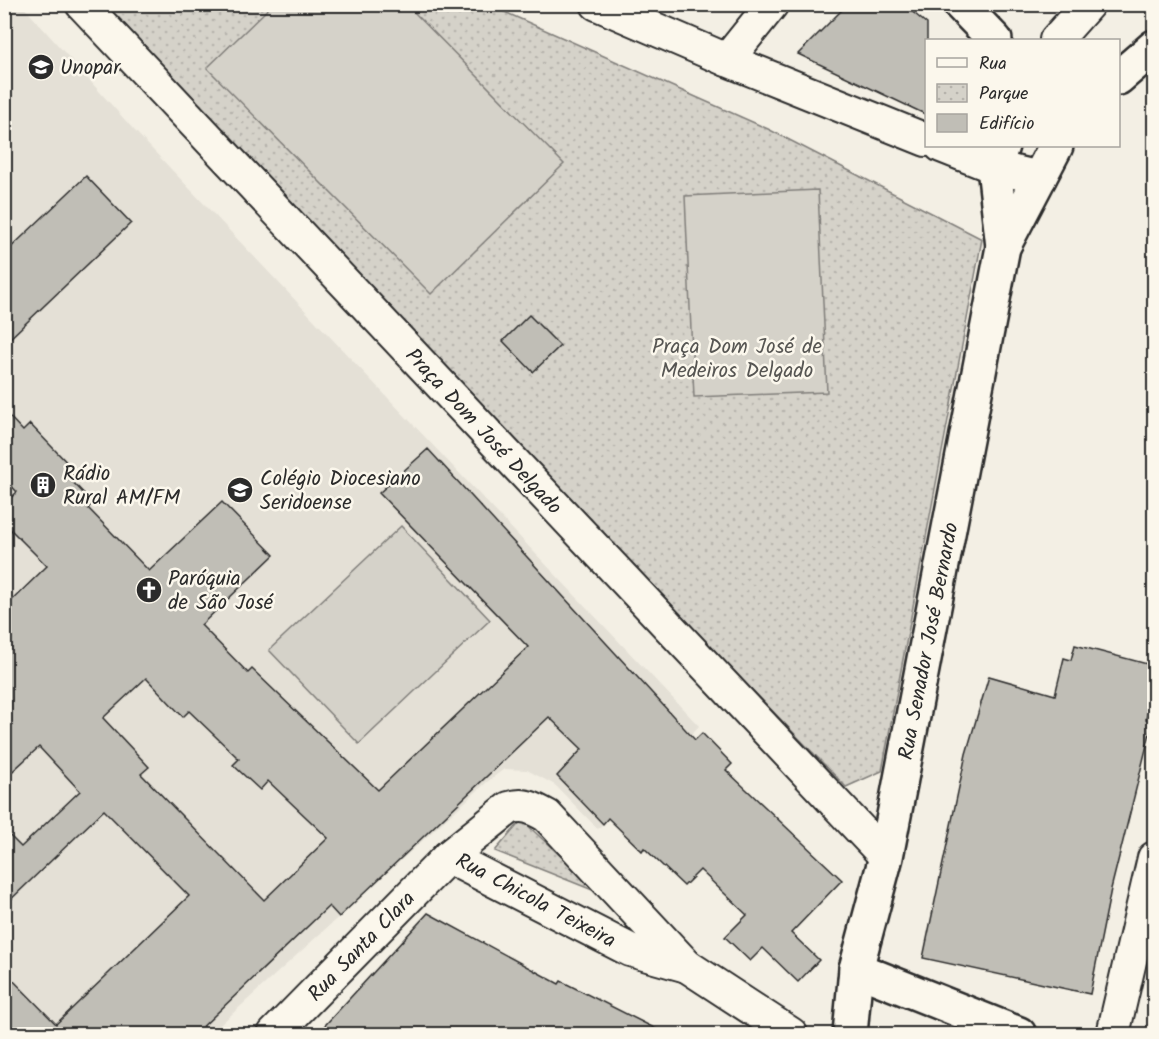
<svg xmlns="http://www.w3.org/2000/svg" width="1159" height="1039" font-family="Kalam,sans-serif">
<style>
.built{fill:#e4e0d6}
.park{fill:url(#park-dots);stroke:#807e7a;stroke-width:1.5}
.garden{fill:#d5d2c9;stroke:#807e7a;stroke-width:1.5}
.building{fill:#c0beb6;stroke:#2b2b2b;stroke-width:1.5;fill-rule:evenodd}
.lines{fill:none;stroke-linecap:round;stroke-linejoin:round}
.street-casing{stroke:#2b2b2b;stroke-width:36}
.secondary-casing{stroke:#2b2b2b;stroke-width:38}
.street{stroke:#fbf7ec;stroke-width:32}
.secondary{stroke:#fbf7ec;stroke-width:33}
.labels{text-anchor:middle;stroke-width:5;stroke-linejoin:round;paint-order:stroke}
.poi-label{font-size:21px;fill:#2b2b2b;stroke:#fbf7ec;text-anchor:start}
.park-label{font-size:21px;fill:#565552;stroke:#fbf7ec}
.street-label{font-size:21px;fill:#2b2b2b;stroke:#fbf7ec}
</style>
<defs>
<pattern id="park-dots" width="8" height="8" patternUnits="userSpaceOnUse" patternTransform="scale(1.5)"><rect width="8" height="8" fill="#d5d2c9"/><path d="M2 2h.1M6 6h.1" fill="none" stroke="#b7b4ad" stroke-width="1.8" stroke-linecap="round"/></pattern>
</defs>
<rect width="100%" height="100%" fill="#f3efe4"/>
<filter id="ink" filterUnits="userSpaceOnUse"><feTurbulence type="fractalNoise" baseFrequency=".0167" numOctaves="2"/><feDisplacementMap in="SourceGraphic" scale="12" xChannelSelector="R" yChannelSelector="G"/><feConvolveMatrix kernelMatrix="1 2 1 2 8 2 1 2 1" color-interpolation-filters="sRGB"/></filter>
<g filter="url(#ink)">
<polygon class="built" points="21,4 134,130 699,726 598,829 555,785 527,770 504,769 487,782 210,1034 5,1034 4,5"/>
<g class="park">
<polygon points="90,5 489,5 768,129 982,239 882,771 846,787"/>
<polygon points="522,820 600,893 495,851"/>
</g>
<g class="garden">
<polygon points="272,5 407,5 564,164 431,294 207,68"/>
<polygon points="818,190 827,392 694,397 685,196"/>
<polygon points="401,526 490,620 359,744 269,650"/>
</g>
<g class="building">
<polygon points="848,4 903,4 927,24 927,115 798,54"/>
<polygon points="86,176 131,223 4,344 4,254"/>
<polygon points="529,315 560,346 533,372 503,341"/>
<path d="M4,411l19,20 7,-7 46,48 -7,6 24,25 -5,5 61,63 73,-69 52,53 -73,70 47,48 4,-4 126,121 150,-143 -149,-154 49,-44 267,291 7,-7 30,31 -6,6 116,110 -51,53 28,27 -21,22 -35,-34 -13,13 -25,-24 22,-22 -47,-45 -16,16 -40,-38 -2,3 -34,-33 -5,6 -46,-48 25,-27 -33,-32 -210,200 -10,-11 -135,129h-179l-11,-11v-53l52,53 133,-128 -85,-86 -100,96v-76l17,17 59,-56 -41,-44 -35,32v-171l43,-42 -43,-43v-19l13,-12 -13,-14zM146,678l37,39 6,-6 50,48 -6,6 27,25 8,-9 60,57 -64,62 -123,-126 8,-7 -46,-49z"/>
<polygon points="1075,645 1155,666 1155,686 1146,719 1153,721 1111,889 1090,994 923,958 966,754 989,676 1055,695 1064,658 1071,660"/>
<polygon points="428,913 559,984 561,981 668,1035 316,1035"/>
</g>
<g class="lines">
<defs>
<g id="street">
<polyline points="82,4 886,857"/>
<polyline points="597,4 727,60 926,140"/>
<polyline points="1056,40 1088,4"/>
<polyline points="727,60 772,4"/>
<polyline points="941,146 994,167 1040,178"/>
<polyline points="448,857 630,950 687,966"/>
<path d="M274,1034l174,-177 61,-49c15,-5 24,0 38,8l140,150 104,68"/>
<polyline points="1113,1034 1154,858"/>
</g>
<g id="secondary">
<polyline points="960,4 995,40"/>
<polyline points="1118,78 1154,47"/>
<polyline points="1002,146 994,167 1003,247"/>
<polyline points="856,969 1019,1034"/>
<polyline points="850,1034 856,969 886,857 1003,247 1056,146"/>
</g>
</defs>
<use href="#street" class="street-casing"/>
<use href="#secondary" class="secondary-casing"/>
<use href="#street" class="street"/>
<use href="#secondary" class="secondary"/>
</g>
</g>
<defs>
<symbol id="university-disc" viewBox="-11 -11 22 22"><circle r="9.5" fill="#2b2b2b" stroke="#fbf7ec"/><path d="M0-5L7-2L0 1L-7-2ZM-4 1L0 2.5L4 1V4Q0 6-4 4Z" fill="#fff"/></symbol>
<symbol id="building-disc" viewBox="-11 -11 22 22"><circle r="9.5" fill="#2b2b2b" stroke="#fbf7ec"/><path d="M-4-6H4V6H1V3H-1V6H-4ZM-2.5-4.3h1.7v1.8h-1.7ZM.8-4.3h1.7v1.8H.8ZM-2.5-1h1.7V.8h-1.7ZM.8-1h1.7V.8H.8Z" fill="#fff"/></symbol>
<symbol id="school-disc" viewBox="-11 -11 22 22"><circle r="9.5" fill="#2b2b2b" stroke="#fbf7ec"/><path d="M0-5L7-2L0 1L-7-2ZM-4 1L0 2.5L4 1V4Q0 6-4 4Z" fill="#fff"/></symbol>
<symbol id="church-disc" viewBox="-11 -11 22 22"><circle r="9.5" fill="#2b2b2b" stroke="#fbf7ec"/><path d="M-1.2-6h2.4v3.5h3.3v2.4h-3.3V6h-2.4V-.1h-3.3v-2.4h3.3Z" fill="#fff"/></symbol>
</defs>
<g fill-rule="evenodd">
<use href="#university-disc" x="26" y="52" width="30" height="30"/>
<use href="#building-disc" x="28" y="470" width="30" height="30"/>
<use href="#school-disc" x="225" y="475" width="30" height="30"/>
<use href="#church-disc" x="134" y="575" width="30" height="30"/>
</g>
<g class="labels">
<g class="poi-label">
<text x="60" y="74">Unopar</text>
<text x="63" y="480">Rádio<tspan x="63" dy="24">Rural AM/FM</tspan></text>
<text x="260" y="485">Colégio Diocesiano<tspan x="260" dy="24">Seridoense</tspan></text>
<text x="168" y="585">Paróquia<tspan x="168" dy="24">de São José</tspan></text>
</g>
<g class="park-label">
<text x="737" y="353">Praça Dom José de<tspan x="737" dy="24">Medeiros Delgado</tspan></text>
</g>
<g class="street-label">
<text transform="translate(484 431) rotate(47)" y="7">Praça Dom José Delgado</text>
<text transform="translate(928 641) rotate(-79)" y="7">Rua Senador José Bernardo</text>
<text transform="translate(536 900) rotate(28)" y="7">Rua Chicola Teixeira</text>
<text transform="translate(361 946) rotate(-46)" y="7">Rua Santa Clara</text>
</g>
</g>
<rect width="1159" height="1039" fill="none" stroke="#fbf7ec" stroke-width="24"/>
<rect x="12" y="12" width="1135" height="1015" fill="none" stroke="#2b2b2b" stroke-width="2" filter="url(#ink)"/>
<rect x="925" y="39" width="195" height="108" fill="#fbf7ec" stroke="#a8a59f" stroke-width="1.5"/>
<rect x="937" y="58" width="30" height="9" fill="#fbf7ec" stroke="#a8a59f" stroke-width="1.5"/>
<text x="979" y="69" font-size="18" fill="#2b2b2b">Rua</text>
<rect x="937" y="84" width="30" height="18" fill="url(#park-dots)" stroke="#a8a59f" stroke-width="1.5"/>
<text x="979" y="99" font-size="18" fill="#2b2b2b">Parque</text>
<rect x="937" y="114" width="30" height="18" fill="#c0beb6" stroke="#a8a59f" stroke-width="1.5"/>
<text x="979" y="129" font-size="18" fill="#2b2b2b">Edifício</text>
</svg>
